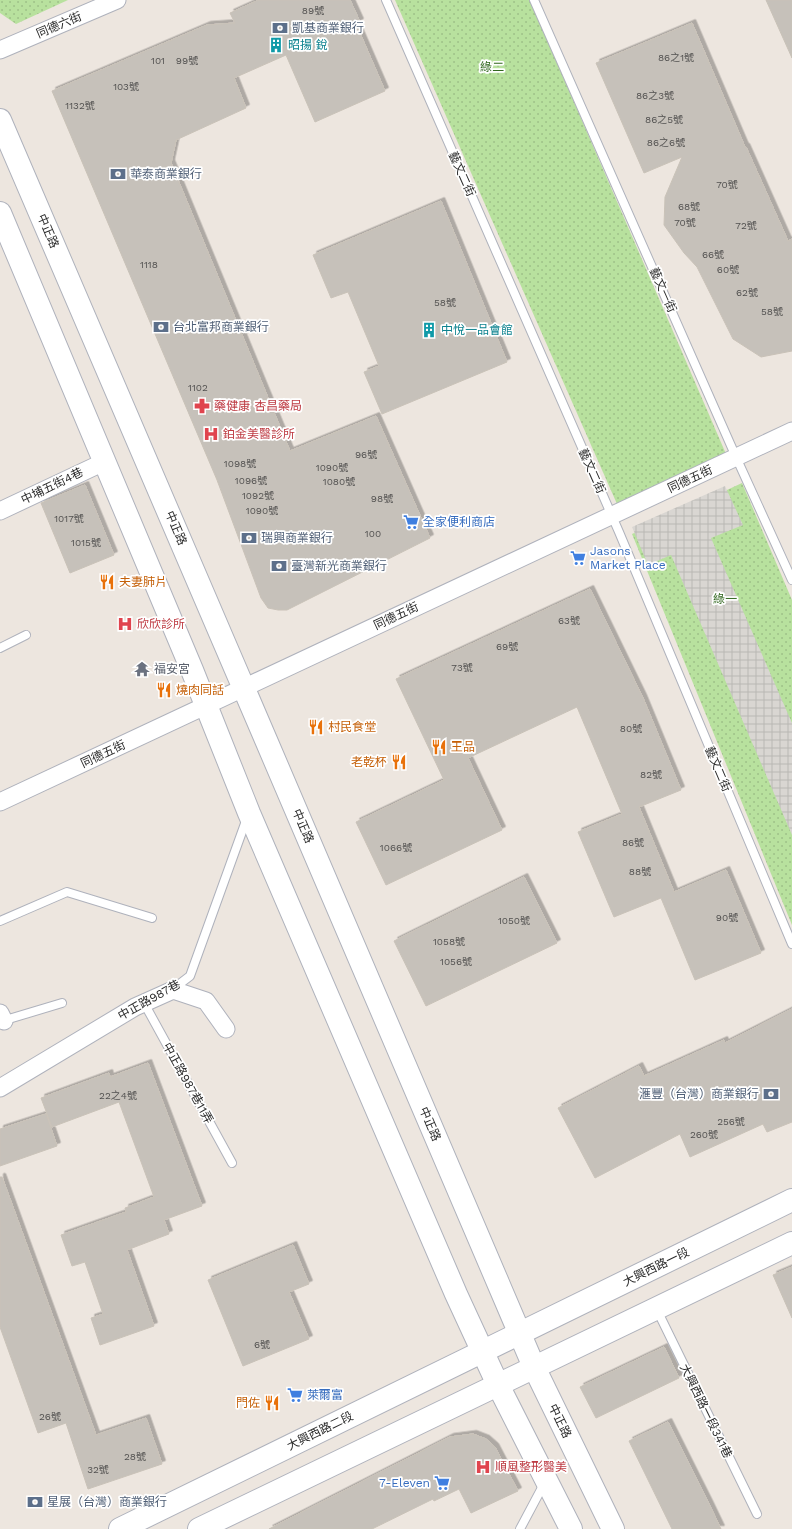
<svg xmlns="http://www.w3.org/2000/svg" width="792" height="1529" font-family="'Work Sans','Noto Sans TC',sans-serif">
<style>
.grass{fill:url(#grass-dots)}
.plaza{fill:url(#plaza-grid)}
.building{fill:#c6c1ba;stroke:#c9c2b8;filter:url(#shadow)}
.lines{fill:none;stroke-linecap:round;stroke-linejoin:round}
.lane-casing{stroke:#afb2bc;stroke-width:10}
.street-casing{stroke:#afb2bc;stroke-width:19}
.secondary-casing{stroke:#afb2bc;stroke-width:24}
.lane{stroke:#fff;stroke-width:8}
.street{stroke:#fff;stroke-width:17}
.secondary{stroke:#fff;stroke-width:22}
.labels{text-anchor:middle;stroke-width:3.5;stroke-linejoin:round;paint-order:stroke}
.number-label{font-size:10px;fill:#525150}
.street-label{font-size:12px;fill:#2c2c2c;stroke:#fff}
.service-label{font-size:12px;fill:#4e5e75;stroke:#fff;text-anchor:start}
.culture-label{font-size:12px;fill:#0d838f;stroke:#fff;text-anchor:start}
.park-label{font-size:12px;fill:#31671e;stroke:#fff}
.health-label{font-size:12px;fill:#be3a42;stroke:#fff;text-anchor:start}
.shop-label{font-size:12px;fill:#366cbe;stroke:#fff;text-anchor:start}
.food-label{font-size:12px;fill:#c56008;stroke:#fff;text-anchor:start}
.worship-label{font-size:12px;fill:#5b616d;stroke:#fff;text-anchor:start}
</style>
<defs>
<pattern id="grass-dots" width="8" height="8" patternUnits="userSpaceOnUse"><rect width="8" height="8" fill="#b8e19e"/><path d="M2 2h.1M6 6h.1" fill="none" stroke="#9ec188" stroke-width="1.8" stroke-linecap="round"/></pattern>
<pattern id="plaza-grid" width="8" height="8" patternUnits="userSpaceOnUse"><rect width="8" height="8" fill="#d9d6d2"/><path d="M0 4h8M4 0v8" fill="none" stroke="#bab8b4"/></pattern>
<filter id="shadow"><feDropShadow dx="3.5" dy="-3.5" stdDeviation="0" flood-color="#0004"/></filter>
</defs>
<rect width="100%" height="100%" fill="#ede6df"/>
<g class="grass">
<polygon points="0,0 68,0 16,24 0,13"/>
<polygon points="395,0 530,0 726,454 617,504"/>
<polygon points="742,483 792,600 792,925 632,534"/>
</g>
<polygon class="plaza" points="725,486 743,525 711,538 792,723 792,835 671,555 648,565 632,527"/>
<g class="building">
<polygon points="259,0 350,0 360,22 356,24 385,91 315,122 286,55 234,78 246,108 176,140 171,163 290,451 376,416 430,538 287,610 278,610 268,608 261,598 217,480 52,91 207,25 235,23 230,13"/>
<polygon points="766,0 792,0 792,58"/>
<polygon points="692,23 745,147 746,147 788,241 792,239 792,351 761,357 733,339 697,267 684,253 664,225 665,197 682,157 644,173 596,63"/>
<polygon points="441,201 507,362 382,414 364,372 379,366 348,292 331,298 313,255"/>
<polygon points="85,485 114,555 70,573 41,503"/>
<polygon points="590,589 643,698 681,790 639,807 674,892 726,870 761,953 695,980 661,898 614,917 578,832 622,814 577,707 468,758 502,830 386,885 356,822 444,780 396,679"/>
<polygon points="524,877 557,943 426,1006 394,941"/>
<polygon points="792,1009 792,1122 767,1132 763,1124 690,1157 680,1134 595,1178 558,1108 639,1066 644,1076 724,1040 725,1043"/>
<polygon points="148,1063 202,1206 164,1220 169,1234 127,1250 154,1326 100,1345 91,1318 103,1314 85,1262 72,1266 61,1235 126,1212 125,1208 154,1197 119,1102 52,1127 41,1098 109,1073 110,1077"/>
<polygon points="46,1114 57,1146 0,1166 0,1129"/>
<polygon points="0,1177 2,1177 96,1435 146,1418 162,1464 88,1489 66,1423 38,1433 0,1327"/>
<polygon points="293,1245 309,1284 289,1292 309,1339 243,1366 208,1280"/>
<polygon points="792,1267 792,1318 773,1275"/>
<polygon points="664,1347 679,1378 596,1418 580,1387"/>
<polygon points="668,1422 709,1504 721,1529 672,1529 629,1441"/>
<polygon points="473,1434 486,1439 495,1447 518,1491 471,1513 459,1489 434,1501 433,1499 372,1529 269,1529 450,1437"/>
</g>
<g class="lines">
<defs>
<g id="lane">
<polyline points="386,0 619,532 792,944"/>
<polyline points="534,0 736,457 792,580"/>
<polyline points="0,648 26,635"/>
<polyline points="0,921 67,892 152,918"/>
<polyline points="173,989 190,976 247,818"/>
<polyline points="144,1003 232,1163"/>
<polyline points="2,1021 62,1003"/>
<polyline points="657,1310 757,1514"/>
<polyline points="520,1529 545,1482"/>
</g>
<g id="street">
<polyline points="0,50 117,0"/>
<polyline points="0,511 104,462"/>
<polyline points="0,802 792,431"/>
<polyline points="0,1013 4,1021"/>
<polyline points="0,1088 135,1007 173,990 206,1001 226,1029"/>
</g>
<g id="secondary">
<polyline points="0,120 266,740 534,1367 613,1529"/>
<polyline points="0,213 192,670 249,813 456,1294 498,1385 571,1529"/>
<polyline points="120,1529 792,1200"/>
<polyline points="199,1529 792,1243"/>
</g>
</defs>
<use href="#lane" class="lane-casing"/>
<use href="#street" class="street-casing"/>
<use href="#secondary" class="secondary-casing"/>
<use href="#lane" class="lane"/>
<use href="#street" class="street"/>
<use href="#secondary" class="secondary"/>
</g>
<defs>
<symbol id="bank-bare" viewBox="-9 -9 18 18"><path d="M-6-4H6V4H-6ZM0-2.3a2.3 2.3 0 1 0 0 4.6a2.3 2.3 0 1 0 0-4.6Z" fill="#5c6f8a" stroke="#fff" stroke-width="2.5" paint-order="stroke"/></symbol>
<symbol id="building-bare" viewBox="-9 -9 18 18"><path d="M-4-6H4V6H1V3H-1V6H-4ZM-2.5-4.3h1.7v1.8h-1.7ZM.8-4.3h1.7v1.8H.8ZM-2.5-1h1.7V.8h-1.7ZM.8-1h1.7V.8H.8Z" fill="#0f9aa8" stroke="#fff" stroke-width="2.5" paint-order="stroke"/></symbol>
<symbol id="pharmacy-bare" viewBox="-9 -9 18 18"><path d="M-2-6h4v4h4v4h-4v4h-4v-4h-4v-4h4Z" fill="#e0444e" stroke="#fff" stroke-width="2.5" paint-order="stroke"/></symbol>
<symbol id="hospital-bare" viewBox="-9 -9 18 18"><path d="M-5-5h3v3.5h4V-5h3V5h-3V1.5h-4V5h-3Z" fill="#e0444e" stroke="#fff" stroke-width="2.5" paint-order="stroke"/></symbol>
<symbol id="supermarket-bare" viewBox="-9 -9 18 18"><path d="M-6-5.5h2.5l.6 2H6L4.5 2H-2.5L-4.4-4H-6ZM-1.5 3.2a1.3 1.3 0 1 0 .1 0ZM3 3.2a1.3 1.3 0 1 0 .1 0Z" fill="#3f7fe0" stroke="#fff" stroke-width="2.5" paint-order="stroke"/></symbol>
<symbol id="restaurant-bare" viewBox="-9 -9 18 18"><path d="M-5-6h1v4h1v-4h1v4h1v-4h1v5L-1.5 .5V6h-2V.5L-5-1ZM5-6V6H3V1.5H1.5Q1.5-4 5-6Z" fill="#e8710a" stroke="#fff" stroke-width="2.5" paint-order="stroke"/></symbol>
<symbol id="temple-bare" viewBox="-9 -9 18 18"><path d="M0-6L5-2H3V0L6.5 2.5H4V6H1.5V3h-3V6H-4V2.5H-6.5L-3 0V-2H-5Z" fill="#6b7280" stroke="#fff" stroke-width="2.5" paint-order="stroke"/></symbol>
</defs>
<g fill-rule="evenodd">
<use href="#bank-bare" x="269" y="17" width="22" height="22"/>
<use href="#building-bare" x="265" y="34" width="22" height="22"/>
<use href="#bank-bare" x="107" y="163" width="22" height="22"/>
<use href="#bank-bare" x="150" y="316" width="22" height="22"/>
<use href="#building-bare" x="418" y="319" width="22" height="22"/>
<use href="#pharmacy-bare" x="191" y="395" width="22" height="22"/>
<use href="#hospital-bare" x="200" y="423" width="22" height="22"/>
<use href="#supermarket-bare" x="400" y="511" width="22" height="22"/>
<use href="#bank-bare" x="238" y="527" width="22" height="22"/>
<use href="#supermarket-bare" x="567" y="547" width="22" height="22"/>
<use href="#bank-bare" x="268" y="555" width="22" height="22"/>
<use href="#restaurant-bare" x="96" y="571" width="22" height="22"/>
<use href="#hospital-bare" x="114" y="613" width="22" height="22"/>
<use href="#temple-bare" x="131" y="658" width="22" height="22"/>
<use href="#restaurant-bare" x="153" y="679" width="22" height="22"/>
<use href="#restaurant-bare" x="305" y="716" width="22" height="22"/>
<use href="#restaurant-bare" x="428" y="736" width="22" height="22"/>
<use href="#restaurant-bare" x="388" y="751" width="22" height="22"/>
<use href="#bank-bare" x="760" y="1083" width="22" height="22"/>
<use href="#supermarket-bare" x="284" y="1384" width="22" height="22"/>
<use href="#restaurant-bare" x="261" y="1392" width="22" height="22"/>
<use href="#hospital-bare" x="472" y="1456" width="22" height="22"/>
<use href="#supermarket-bare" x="431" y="1472" width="22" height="22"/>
<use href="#bank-bare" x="24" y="1491" width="22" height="22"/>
</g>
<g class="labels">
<g class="number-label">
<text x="313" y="14">89號</text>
<text x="676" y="61">86之1號</text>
<text x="158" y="64">101</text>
<text x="187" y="64">99號</text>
<text x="126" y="90">103號</text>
<text x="655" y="99">86之3號</text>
<text x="80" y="109">1132號</text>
<text x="664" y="123">86之5號</text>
<text x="666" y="146">86之6號</text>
<text x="727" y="188">70號</text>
<text x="689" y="210">68號</text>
<text x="685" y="226">70號</text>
<text x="746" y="229">72號</text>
<text x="713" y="258">66號</text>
<text x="149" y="268">1118</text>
<text x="728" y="273">60號</text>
<text x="747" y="296">62號</text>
<text x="445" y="306">58號</text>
<text x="772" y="315">58號</text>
<text x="198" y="391">1102</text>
<text x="366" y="458">96號</text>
<text x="240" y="467">1098號</text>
<text x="332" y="471">1090號</text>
<text x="251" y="484">1096號</text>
<text x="339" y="485">1080號</text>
<text x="258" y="499">1092號</text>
<text x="382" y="502">98號</text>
<text x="262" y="514">1090號</text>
<text x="69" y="522">1017號</text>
<text x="373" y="537">100</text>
<text x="86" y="546">1015號</text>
<text x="569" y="624">63號</text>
<text x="507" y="650">69號</text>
<text x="462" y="671">73號</text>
<text x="631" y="732">80號</text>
<text x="651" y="778">82號</text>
<text x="633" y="846">86號</text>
<text x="396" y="851">1066號</text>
<text x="640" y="875">88號</text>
<text x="727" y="921">90號</text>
<text x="514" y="924">1050號</text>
<text x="449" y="945">1058號</text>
<text x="456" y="965">1056號</text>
<text x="118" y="1099">22之4號</text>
<text x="731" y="1125">256號</text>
<text x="704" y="1138">260號</text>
<text x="262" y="1348">6號</text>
<text x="50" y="1420">26號</text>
<text x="135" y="1460">28號</text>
<text x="98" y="1473">32號</text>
</g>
<g class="street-label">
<text transform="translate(59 25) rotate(-23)" y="4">同德六街</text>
<text transform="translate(462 174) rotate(66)" y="4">藝文二街</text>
<text transform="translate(48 231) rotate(67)" y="4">中正路</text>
<text transform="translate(663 290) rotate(66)" y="4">藝文一街</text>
<text transform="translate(592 471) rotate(66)" y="4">藝文二街</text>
<text transform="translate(690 479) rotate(-25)" y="4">同德五街</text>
<text transform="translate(52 486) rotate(-26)" y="4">中埔五街4巷</text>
<text transform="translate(176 528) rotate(67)" y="4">中正路</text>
<text transform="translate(396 616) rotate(-25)" y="4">同德五街</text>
<text transform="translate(103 754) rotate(-25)" y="4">同德五街</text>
<text transform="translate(718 769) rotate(67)" y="4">藝文二街</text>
<text transform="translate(303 826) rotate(67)" y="4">中正路</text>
<text transform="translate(149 1000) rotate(-29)" y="4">中正路987巷</text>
<text transform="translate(188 1083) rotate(61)" y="4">中正路987巷11弄</text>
<text transform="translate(430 1124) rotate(67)" y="4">中正路</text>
<text transform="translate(656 1267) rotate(-26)" y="4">大興西路一段</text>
<text transform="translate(706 1411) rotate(64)" y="4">大興西路一段341巷</text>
<text transform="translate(560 1421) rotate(64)" y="4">中正路</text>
<text transform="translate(320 1431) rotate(-26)" y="4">大興西路二段</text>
</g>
<g class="service-label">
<text x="292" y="32">凱基商業銀行</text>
<text x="130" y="178">華泰商業銀行</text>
<text x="173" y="331">台北富邦商業銀行</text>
<text x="261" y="542">瑞興商業銀行</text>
<text x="291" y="570">臺灣新光商業銀行</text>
<text x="759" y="1098" text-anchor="end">滙豐（台灣）商業銀行</text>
<text x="47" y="1506">星展（台灣）商業銀行</text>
</g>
<g class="culture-label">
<text x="288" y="49">昭揚 銳</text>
<text x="441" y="334">中悅一品會館</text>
</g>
<g class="park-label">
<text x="492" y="71">綠二</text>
<text x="725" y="603">綠一</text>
</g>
<g class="health-label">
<text x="214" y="410">藥健康 杏昌藥局</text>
<text x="223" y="438">鉑金美醫診所</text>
<text x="137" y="628">欣欣診所</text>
<text x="495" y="1471">順風整形醫美</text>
</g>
<g class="shop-label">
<text x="423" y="526">全家便利商店</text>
<text x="590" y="555">Jasons<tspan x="590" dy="14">Market Place</tspan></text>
<text x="307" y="1399">萊爾富</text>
<text x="430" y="1487" text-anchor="end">7-Eleven</text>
</g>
<g class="food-label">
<text x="119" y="586">夫妻肺片</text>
<text x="176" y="694">燒肉同話</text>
<text x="328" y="731">村民食堂</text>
<text x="451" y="751">王品</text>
<text x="387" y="766" text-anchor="end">老乾杯</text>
<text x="260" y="1407" text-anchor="end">門佐</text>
</g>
<g class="worship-label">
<text x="154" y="673">福安宮</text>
</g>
</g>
</svg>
